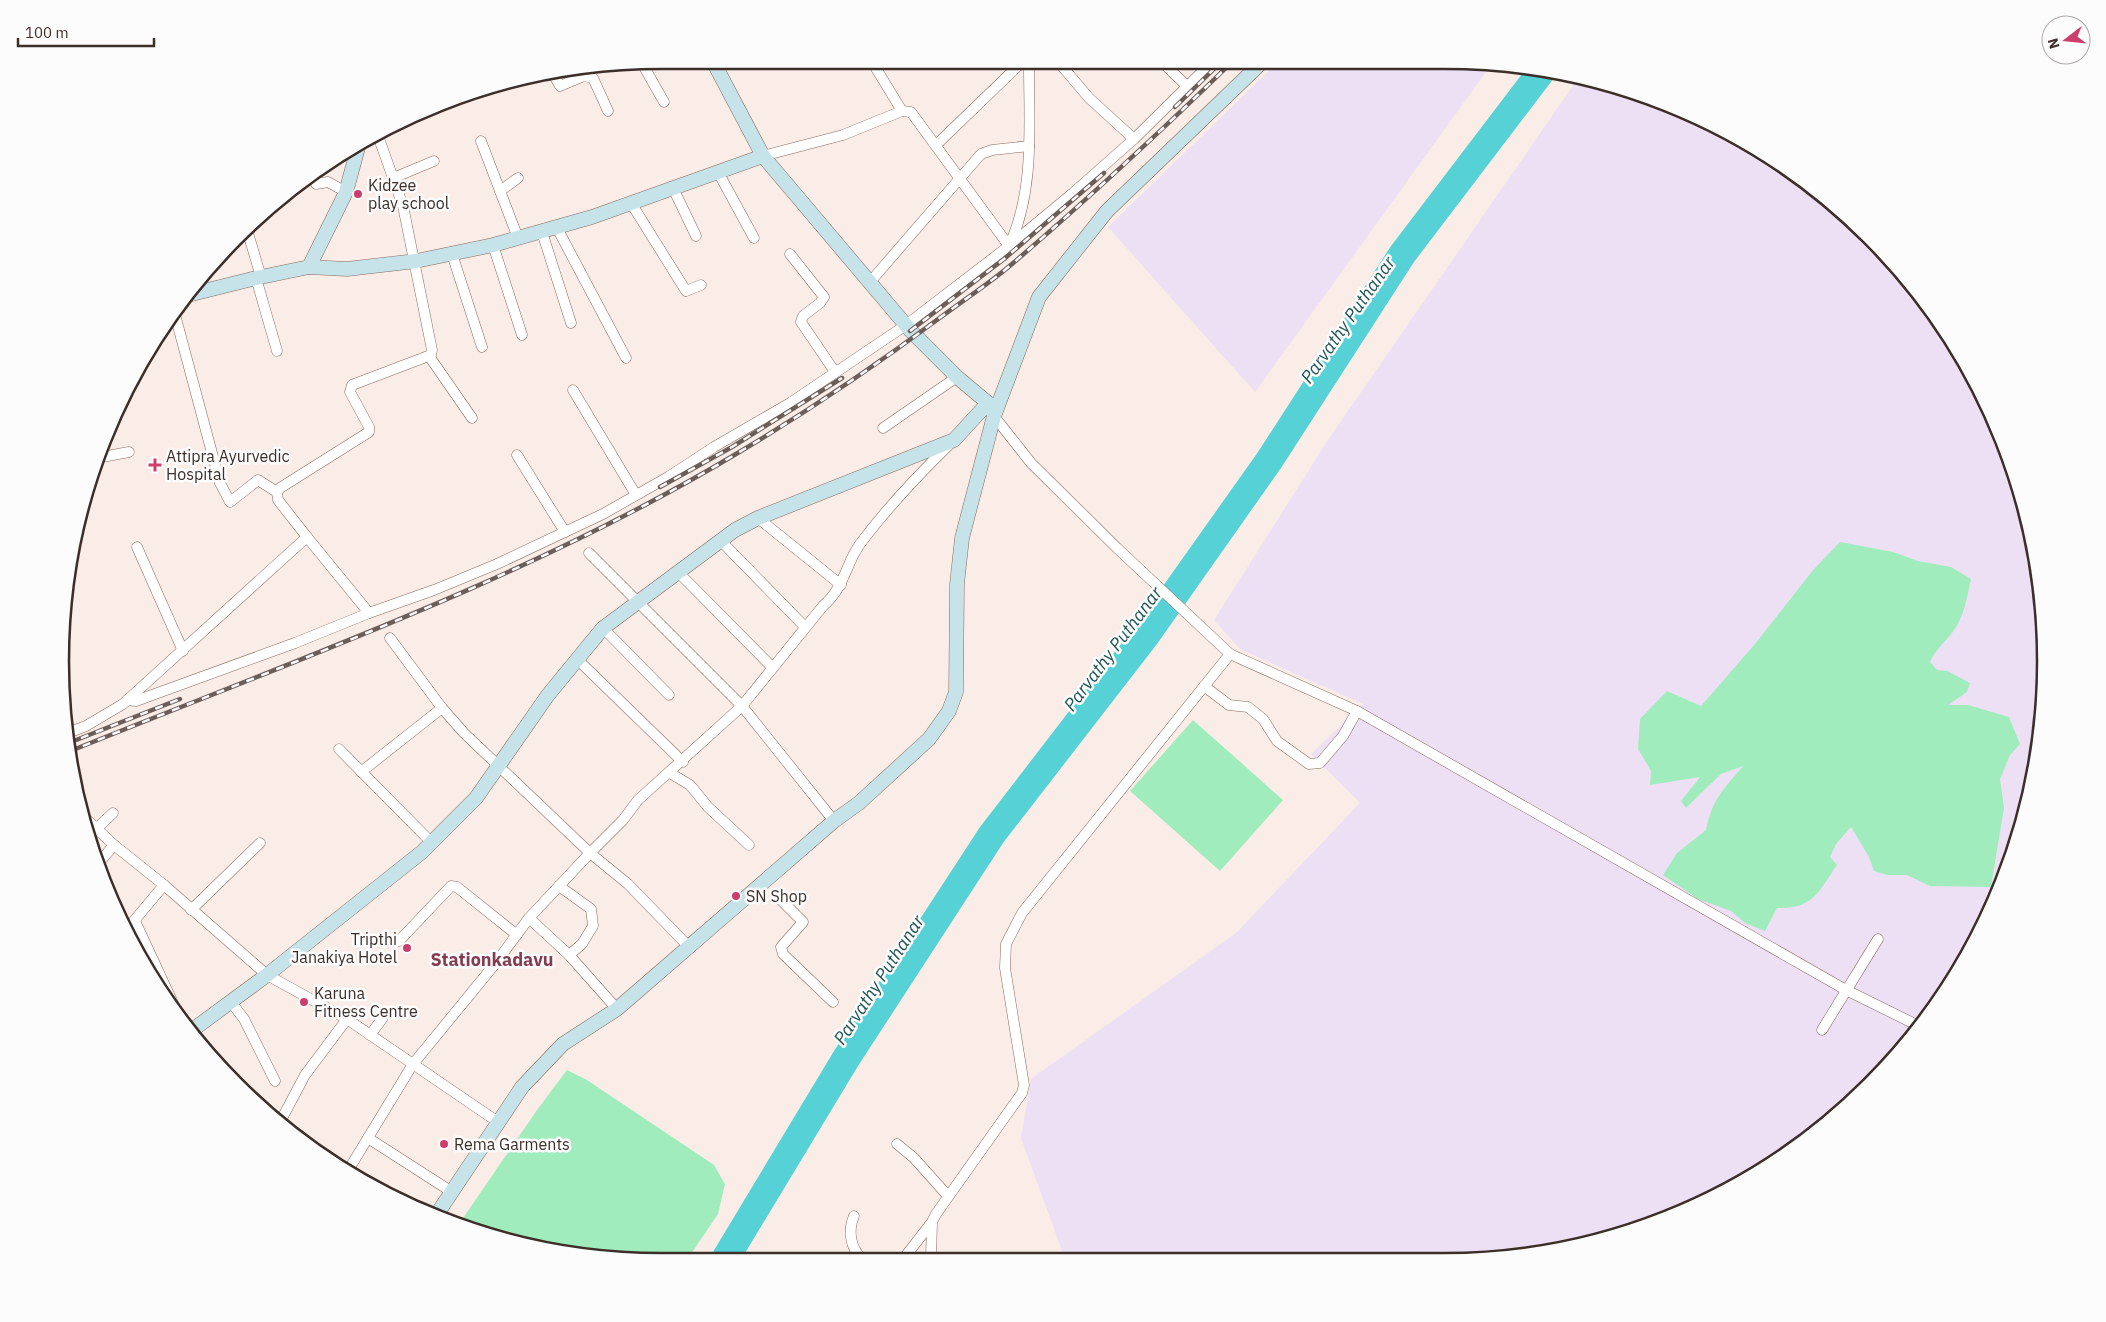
<svg xmlns="http://www.w3.org/2000/svg" width="2106" height="1322" font-family="'IBM Plex Sans',sans-serif">
<style>
.industrial{fill:#ede0f4}
.green{fill:#a1ecbd}
.water{fill:#56d2d6}
.lines{fill:none;stroke-linecap:round;stroke-linejoin:round}
.street-casing{stroke:#886a5d;stroke-width:11}
.secondary-casing{stroke:#886a5d;stroke-width:15}
.street{stroke:#fff;stroke-width:10}
.secondary{stroke:#c5e3e9;stroke-width:14}
.rail-casing{stroke:#6b5d58;stroke-width:4.5}
.rail{stroke:#fcfcfc;stroke-width:2.5;stroke-dasharray:8;stroke-linecap:butt}
.poi-dot{fill:#cc3f6d;stroke:#fcfcfc;stroke-width:2}
.labels{text-anchor:middle;stroke-width:5;stroke-linejoin:round;paint-order:stroke}
.poi-label{font-size:16px;fill:#3c2e29;stroke:#fcfcfc;text-anchor:start}
.water-label{font-size:18px;font-style:italic;fill:#1f5455;stroke:#fcfcfc}
.neighbourhood-label{font-size:18px;font-weight:bold;fill:#843c50;stroke:#fcfcfc}
.rim{fill:none;stroke:#3c2e29;stroke-width:2.5}
</style>
<rect width="100%" height="100%" fill="#faece6"/>
<g class="industrial">
<polygon points="1275,65 1491,65 1255,392 1108,227"/>
<polygon points="1577,80 1675,106 1811,184 1897,265 1965,360 2014,468 2041,582 2045,700 2026,816 1984,927 1922,1027 1841,1113 1745,1182 1601,1241 1485,1261 1065,1259 1021,1138 1031,1079 1236,933 1360,803 1311,754 1363,704 1240,649 1214,620 1330,437"/>
</g>
<g class="green">
<path d="M1840,542l53,10 25,9 33,6 20,12c-4,18 -7,39 -19,54 -8,10 -16,16 -22,29l7,8 10,1 23,12 -3,9 -19,13h20l41,12 11,27 -10,11 -10,24 4,29 -13,79 -61,-1 -23,-11h-20l-13,-4 -5,-14 -18,-30 -15,17 -6,13 7,8c-19,27 -23,44 -60,43l-12,23 -20,-8 -14,-12 -33,-12 -35,-24 14,-22 29,-23c6,-31 18,-41 37,-64l-22,8 -35,34 -5,-7 19,-24 -50,8 1,-14 -13,-22 2,-30 27,-28 34,15 54,-62 59,-75z"/>
<polygon points="1193,720 1283,800 1220,871 1130,791"/>
<polygon points="567,1070 587,1080 714,1165 725,1184 718,1214 689,1257 583,1257 459,1224 537,1110"/>
</g>
<polygon class="water" points="1528,66 1557,74 1414,262 1281,468 1157,644 1003,843 858,1066 742,1258 710,1257 834,1051 980,827 1134,627 1258,452 1391,246"/>
<g class="lines">
<defs>
<g id="street">
<polyline points="643,65 664,102"/>
<polyline points="874,65 902,111"/>
<polyline points="1061,65 1089,98 1134,139"/>
<polyline points="1165,65 1188,87"/>
<polyline points="552,72 560,86 584,76 593,78 608,111"/>
<polyline points="481,141 518,238"/>
<polyline points="936,145 1019,65"/>
<path d="M763,156l80,-21 59,-24 9,1 98,134c26,-55 20,-122 20,-181"/>
<polyline points="718,172 754,238"/>
<polyline points="393,178 434,161"/>
<polyline points="316,184 328,182 346,192"/>
<polyline points="673,188 696,236"/>
<polyline points="500,191 518,178"/>
<polyline points="631,203 686,291 701,285"/>
<polyline points="557,228 626,358"/>
<polyline points="542,232 571,323"/>
<polyline points="248,233 261,277"/>
<polyline points="493,245 522,335"/>
<polyline points="452,254 482,347"/>
<polyline points="790,254 824,297 820,303 803,316 801,322 835,372"/>
<polyline points="256,278 277,351"/>
<polyline points="870,282 981,154 992,150 1029,146"/>
<polyline points="174,311 220,483 230,502 258,480 277,492"/>
<polyline points="429,356 472,418"/>
<polyline points="573,390 636,495"/>
<polyline points="994,416 1031,463 1117,548 1230,654 1357,711 1846,990 1921,1027"/>
<polyline points="883,428 957,377"/>
<polyline points="100,452 102,457 129,452"/>
<polyline points="517,455 565,532"/>
<polyline points="758,518 841,585"/>
<polyline points="307,537 369,613"/>
<polyline points="721,541 805,627"/>
<polyline points="137,547 183,651"/>
<polyline points="589,553 742,706 834,821"/>
<polyline points="679,573 772,667"/>
<polyline points="603,628 669,695"/>
<polyline points="577,659 683,762"/>
<polyline points="1204,686 1229,705 1248,707 1263,719 1277,741 1309,764 1320,763 1343,736 1357,711"/>
<polyline points="127,700 136,701 155,694 295,643 369,613 434,590 497,564 603,514 668,477 714,447 790,403 906,325 1009,246 1073,193 1134,139 1209,65"/>
<polyline points="65,734 86,726 123,704 307,537 278,500 277,492 280,488 369,432 369,427 350,392 352,385 431,355 432,350 403,206 377,133"/>
<polyline points="339,749 432,843"/>
<polyline points="361,772 442,708"/>
<polyline points="670,773 690,785 708,807 749,845"/>
<polyline points="83,816 114,845 164,885 267,975 347,1019 498,1122"/>
<polyline points="96,829 113,813"/>
<polyline points="97,865 114,845"/>
<polyline points="559,886 591,909 593,926 582,944 569,955"/>
<polyline points="776,895 803,922 781,947 783,954 833,1002"/>
<polyline points="191,910 260,843"/>
<polyline points="529,918 569,955 617,1009"/>
<polyline points="135,921 180,1018"/>
<polyline points="128,928 164,885"/>
<polyline points="399,941 451,886 457,887 517,935"/>
<path d="M690,948l-62,-64 -38,-31 33,-33 15,-20 104,-94 81,-100c22,-19 22,-41 37,-62 27,-36 57,-68 90,-100"/>
<polyline points="231,1002 244,1019 275,1081"/>
<polyline points="1822,1030 1878,939"/>
<polyline points="370,1035 382,1019"/>
<polyline points="279,1124 305,1075 347,1019"/>
<polyline points="368,1138 452,1192"/>
<polyline points="897,1144 914,1158 948,1196"/>
<polyline points="349,1169 413,1064 495,964 529,918 590,853 464,733 442,708 390,638"/>
<path d="M854,1216c-6,14 -4,31 7,42"/>
<polyline points="904,1258 932,1222"/>
<polyline points="931,1258 932,1222 936,1214 1022,1093 1024,1085 1005,968 1006,944 1022,913 1230,654"/>
</g>
<g id="secondary">
<polyline points="715,65 763,156 910,330 957,377 988,403 992,411"/>
<polyline points="309,267 346,192 359,144"/>
<polyline points="188,295 256,278 309,267 347,269 416,261 493,245 592,217 763,156"/>
<polyline points="191,1031 267,975 422,852 476,798 548,695 603,628 735,530 758,518 954,440 988,403"/>
<polyline points="435,1217 522,1087 563,1044 617,1009 834,821 859,803 929,739 949,711 956,692 957,584 962,538 994,416 1039,297 1107,211 1259,65"/>
</g>
</defs>
<use href="#street" class="street-casing"/>
<use href="#secondary" class="secondary-casing"/>
<use href="#street" class="street"/>
<use href="#secondary" class="secondary"/>
<defs>
<g id="rail">
<polyline points="1175,107 1218,65"/>
<polyline points="910,331 1004,259 1104,173"/>
<polyline points="660,487 732,447 842,378"/>
<polyline points="66,744 180,699"/>
<path d="M68,752c225,-91 459,-173 668,-298 71,-42 139,-88 205,-137 24,-18 49,-34 71,-53 75,-64 147,-131 217,-199"/>
</g>
</defs>
<use href="#rail" class="rail-casing"/>
<use href="#rail" class="rail"/>
</g>
<g class="poi-dot">
<circle cx="358" cy="194" r="5"/>
<path d="M152.5 457.5h5v5h5v5h-5v5h-5v-5h-5v-5h5z"/>
<circle cx="736" cy="896" r="5"/>
<circle cx="407" cy="948" r="5"/>
<circle cx="304" cy="1002" r="5"/>
<circle cx="444" cy="1144" r="5"/>
</g>
<g class="labels">
<g class="poi-label">
<text x="368" y="191">Kidzee<tspan x="368" dy="18">play school</tspan></text>
<text x="166" y="462">Attipra Ayurvedic<tspan x="166" dy="18">Hospital</tspan></text>
<text x="746" y="902">SN Shop</text>
<text x="397" y="945" text-anchor="end">Tripthi<tspan x="397" dy="18">Janakiya Hotel</tspan></text>
<text x="314" y="999">Karuna<tspan x="314" dy="18">Fitness Centre</tspan></text>
<text x="454" y="1150">Rema Garments</text>
</g>
<g class="water-label">
<text transform="translate(1348 320) rotate(-55)" y="6">Parvathy Puthanar</text>
<text transform="translate(1113 649) rotate(-53)" y="6">Parvathy Puthanar</text>
<text transform="translate(879 980) rotate(-57)" y="6">Parvathy Puthanar</text>
</g>
<g class="neighbourhood-label">
<text x="492" y="966">Stationkadavu</text>
</g>
</g>
<path d="M0 0H2106V1322H0ZM661 69H1445A592 592 0 0 1 2037 661V661A592 592 0 0 1 1445 1253H661A592 592 0 0 1 69 661V661A592 592 0 0 1 661 69Z" fill="#fcfcfc" fill-rule="evenodd"/>
<path class="rim" d="M661 69H1445A592 592 0 0 1 2037 661V661A592 592 0 0 1 1445 1253H661A592 592 0 0 1 69 661V661A592 592 0 0 1 661 69Z"/>
<g transform="translate(2066 40) rotate(254)"><circle r="24" fill="#fcfcfc" stroke="#afaaa8"/>
<path d="M0-4L9 19L0 12L-9 19Z" fill="#cc3f6d"/>
<text y="-8" font-size="14" font-weight="bold" text-anchor="middle" fill="#3c2e29">N</text>
</g>
<path d="M18 38v8h136v-8" fill="none" stroke="#3c2e29" stroke-width="2.5"/>
<text x="25" y="38" font-size="15" fill="#3c2e29" stroke="#fcfcfc" stroke-width="4" paint-order="stroke">100 m</text>
</svg>
